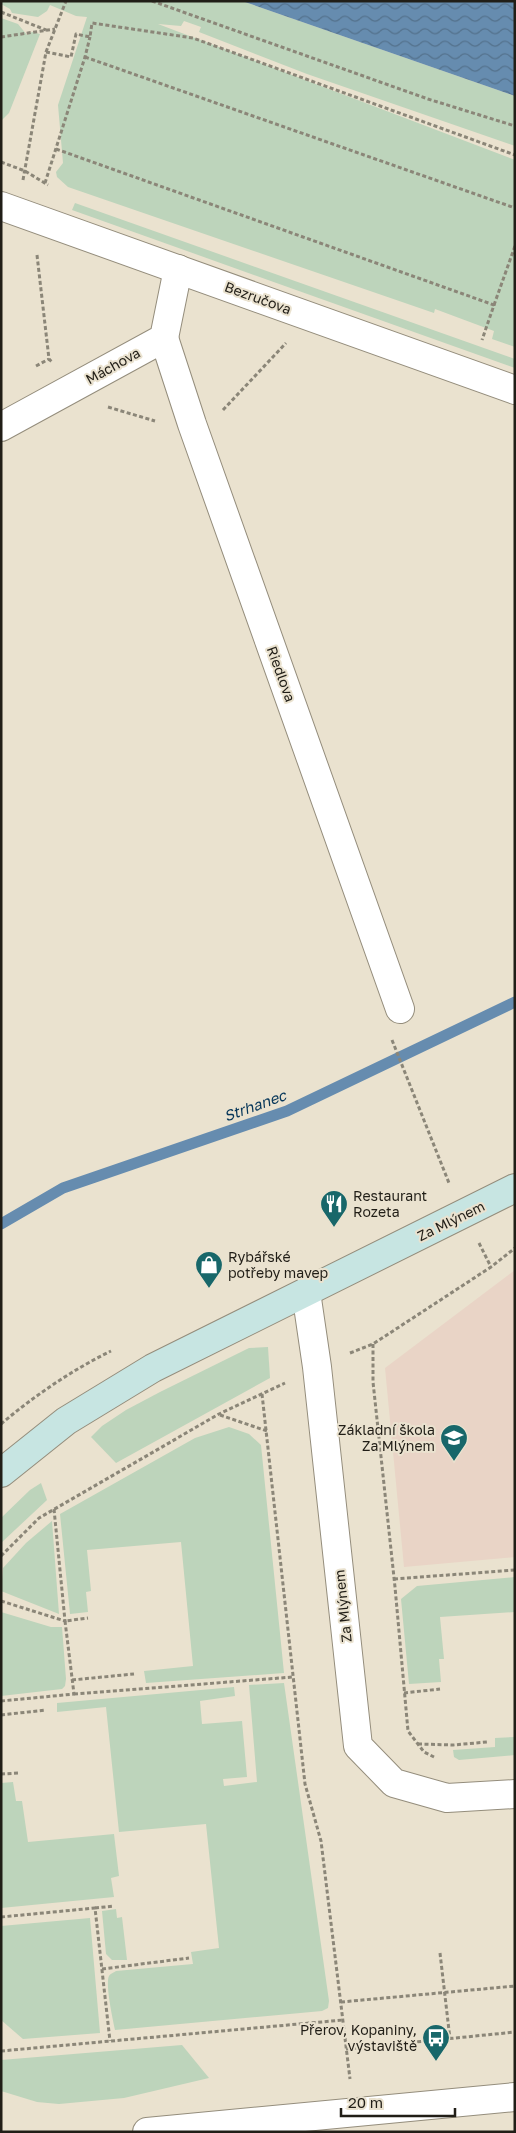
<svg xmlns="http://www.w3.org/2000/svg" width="516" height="2133" font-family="'Golos Text',sans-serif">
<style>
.education{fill:#e9d4c6}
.green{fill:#bdd4bb}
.water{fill:url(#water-waves)}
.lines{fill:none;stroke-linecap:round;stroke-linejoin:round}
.stream{stroke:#668caf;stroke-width:11}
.street-casing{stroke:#948d7c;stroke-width:30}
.secondary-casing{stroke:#948d7c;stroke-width:30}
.path{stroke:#8b8678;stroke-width:3;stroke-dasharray:4 2.5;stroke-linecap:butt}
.street{stroke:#fff;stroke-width:28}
.secondary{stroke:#c7e5e2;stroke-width:28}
.labels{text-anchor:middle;stroke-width:4;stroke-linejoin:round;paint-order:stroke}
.street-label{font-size:14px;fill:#211e17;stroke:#eae2cf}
.poi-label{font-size:14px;fill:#211e17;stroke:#eae2cf;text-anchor:start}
.water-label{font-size:15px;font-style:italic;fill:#063659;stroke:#eae2cf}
</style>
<defs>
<pattern id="water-waves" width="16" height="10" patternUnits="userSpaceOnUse" patternTransform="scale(1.25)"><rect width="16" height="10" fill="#668caf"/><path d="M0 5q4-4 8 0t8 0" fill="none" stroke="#54728d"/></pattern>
</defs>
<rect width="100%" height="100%" fill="#eae2cf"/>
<polygon class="education" points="515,1270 515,1557 404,1567 385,1368"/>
<g class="green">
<polygon points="1,1 242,1 515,96 515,146 307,74 199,32 201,27 184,21 181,26 158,24 515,160 515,347 492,339 494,331 435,309 434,313 68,187 57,177 56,172 63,163 58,105 87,17 76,16 50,5 47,11 38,17 12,13 10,9 1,4"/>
<polygon points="1,18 18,24 27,35 32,32 40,34 9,113 1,121"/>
<polygon points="75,203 515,359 515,368 72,210"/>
<polygon points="268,1347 270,1378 116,1463 91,1437 102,1426 126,1410 160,1392 249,1348"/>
<polygon points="229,1427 249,1434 261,1445 284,1673 146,1683 144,1671 193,1666 181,1542 87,1550 91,1591 86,1592 88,1612 70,1614 60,1514 195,1438"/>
<polygon points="41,1483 47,1500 1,1543 1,1518 30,1490"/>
<polygon points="52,1521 59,1614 1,1591 3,1568 26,1543"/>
<polygon points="515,1577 515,1612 440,1617 444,1659 439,1659 441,1682 409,1684 401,1599 417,1586"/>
<polygon points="1,1612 51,1627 62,1627 66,1679 65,1686 62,1689 1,1696"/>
<path d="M284,1683l45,318 -1,7 -6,3 -207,19c-2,-10 -10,-46 -6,-54 2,-3 4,-3 7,-5l77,-7 -2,-12 28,-4 -13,-124 -87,8 -13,-125 -49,5v-9l177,-16 1,9 -35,5 2,23 40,-3 5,56 -24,2 1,7 33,-4 -8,-97z"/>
<polygon points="515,1737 515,1755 459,1760 454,1757 453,1750 495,1747 495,1738"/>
<polygon points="13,1782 16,1801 22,1801 28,1842 114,1834 119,1876 111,1878 114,1897 1,1908 1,1783"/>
<polygon points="116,1909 117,1918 122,1917 127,1960 112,1960 106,1954 102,1911"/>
<polygon points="90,1918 100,2033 23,2039 1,2020 1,1926"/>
<polygon points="182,2045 209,2078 124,2098 59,2104 37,2102 1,2091 1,2060"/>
</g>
<polygon class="water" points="242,1 515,1 515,96"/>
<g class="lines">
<polyline class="stream" points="1,1224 63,1188 287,1111 515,1002"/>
<defs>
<g id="street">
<polyline points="1,206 515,390"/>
<polyline points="164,338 192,424 400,1009"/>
<polyline points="1,427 164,338 178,269"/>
<polyline points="306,1292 317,1367 358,1746 394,1783 447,1798 515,1794"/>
<polyline points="147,2132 515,2097"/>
</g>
<polyline id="secondary" points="1,1473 66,1421 153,1368 515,1188"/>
</defs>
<use href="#street" class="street-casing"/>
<use href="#secondary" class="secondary-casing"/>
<g class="path">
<polyline points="152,1 428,99 515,126"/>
<polyline points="1,12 46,30"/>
<polyline points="1,37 55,29"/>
<polyline points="46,52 71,57 76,34 90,37 92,23 193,38 515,155"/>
<polyline points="85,57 515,208"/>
<polyline points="56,149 494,305 482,340"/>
<polyline points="1,162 25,171 48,185"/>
<polyline points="23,180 46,52 66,1"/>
<polyline points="45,183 85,57 90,37"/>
<polyline points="37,255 49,359 52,362"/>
<polyline points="494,305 515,246"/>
<polyline points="36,366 49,359"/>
<polyline points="108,407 155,421"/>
<polyline points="223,410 286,343"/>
<polyline points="392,1040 449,1183"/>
<polyline points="479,1243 491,1267"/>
<polyline points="373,1344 373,1382 395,1587 408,1731 424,1752 434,1757"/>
<polyline points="350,1353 373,1344 491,1267 515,1248"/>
<polyline points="262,1394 305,1784 321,1841 350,2079"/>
<polyline points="220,1415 267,1431"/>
<path d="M1,1424c33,-28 71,-54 110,-73"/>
<polyline points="1,1556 39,1518 219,1414 285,1383"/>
<polyline points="394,1579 515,1570"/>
<polyline points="1,1601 65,1621 54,1509"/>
<polyline points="72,1680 134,1674"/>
<polyline points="404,1693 440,1689"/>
<polyline points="74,1694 293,1677"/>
<polyline points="1,1701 74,1694 65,1621 88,1618"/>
<polyline points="1,1715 46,1710"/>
<polyline points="418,1744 453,1745 487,1742"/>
<polyline points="1,1774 20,1773"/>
<polyline points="95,1908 114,1906"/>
<polyline points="1,1917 95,1908 110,2041"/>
<polyline points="440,1953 450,2039"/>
<polyline points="102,1969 189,1958"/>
<polyline points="341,2002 515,1986"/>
<polyline points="346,2049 515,2032"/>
<polyline points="1,2051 343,2020"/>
</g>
<use href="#street" class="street"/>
<use href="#secondary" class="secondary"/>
</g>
<defs>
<symbol id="restaurant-pin" viewBox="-11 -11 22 30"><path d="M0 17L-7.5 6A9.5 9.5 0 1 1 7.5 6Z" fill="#18676a" stroke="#eae2cf"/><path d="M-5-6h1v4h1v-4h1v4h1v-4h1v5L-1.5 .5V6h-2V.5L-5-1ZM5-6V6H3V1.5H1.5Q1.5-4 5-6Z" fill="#fff"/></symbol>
<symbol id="shop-pin" viewBox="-11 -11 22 30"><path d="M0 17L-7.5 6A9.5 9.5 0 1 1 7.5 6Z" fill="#18676a" stroke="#eae2cf"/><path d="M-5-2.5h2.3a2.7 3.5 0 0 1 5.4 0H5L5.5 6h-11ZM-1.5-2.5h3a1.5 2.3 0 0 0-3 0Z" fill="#fff"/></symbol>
<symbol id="school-pin" viewBox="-11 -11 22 30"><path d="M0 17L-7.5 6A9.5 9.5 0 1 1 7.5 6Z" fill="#18676a" stroke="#eae2cf"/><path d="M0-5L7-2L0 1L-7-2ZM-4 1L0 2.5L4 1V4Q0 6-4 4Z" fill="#fff"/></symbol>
<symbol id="bus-pin" viewBox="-11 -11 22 30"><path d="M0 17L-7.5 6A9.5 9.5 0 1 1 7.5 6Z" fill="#18676a" stroke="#eae2cf"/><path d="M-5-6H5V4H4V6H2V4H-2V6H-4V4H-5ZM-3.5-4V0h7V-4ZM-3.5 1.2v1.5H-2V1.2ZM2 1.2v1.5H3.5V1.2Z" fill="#fff"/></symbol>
</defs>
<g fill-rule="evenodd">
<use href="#restaurant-pin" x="318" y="1188" width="32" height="43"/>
<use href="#shop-pin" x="193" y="1249" width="32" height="43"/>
<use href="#school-pin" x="438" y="1422" width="32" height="43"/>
<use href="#bus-pin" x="420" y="2022" width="32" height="43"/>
</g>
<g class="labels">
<g class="street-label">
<text transform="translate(258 298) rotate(20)" y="5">Bezručova</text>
<text transform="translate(113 366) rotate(-29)" y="5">Máchova</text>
<text transform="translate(281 674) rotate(70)" y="5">Riedlova</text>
<text transform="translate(451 1221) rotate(-26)" y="5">Za Mlýnem</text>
<text transform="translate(343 1606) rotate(-96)" y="5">Za Mlýnem</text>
</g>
<g class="poi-label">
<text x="353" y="1201">Restaurant<tspan x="353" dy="16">Rozeta</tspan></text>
<text x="228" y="1262">Rybářské<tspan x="228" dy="16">potřeby mavep</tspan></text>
<text x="435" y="1435" text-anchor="end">Základní škola<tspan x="435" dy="16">Za Mlýnem</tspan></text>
<text x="417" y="2035" text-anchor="end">Přerov, Kopaniny,<tspan x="417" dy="16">výstaviště</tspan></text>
</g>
<g class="water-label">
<text transform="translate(255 1106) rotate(-20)" y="5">Strhanec</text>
</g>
</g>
<rect width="516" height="2133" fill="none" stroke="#211e17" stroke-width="5"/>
<path d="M341 2108v8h114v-8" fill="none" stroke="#211e17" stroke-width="2.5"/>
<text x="348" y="2108" font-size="15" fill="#211e17" stroke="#eae2cf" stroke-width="4" paint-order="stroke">20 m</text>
</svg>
